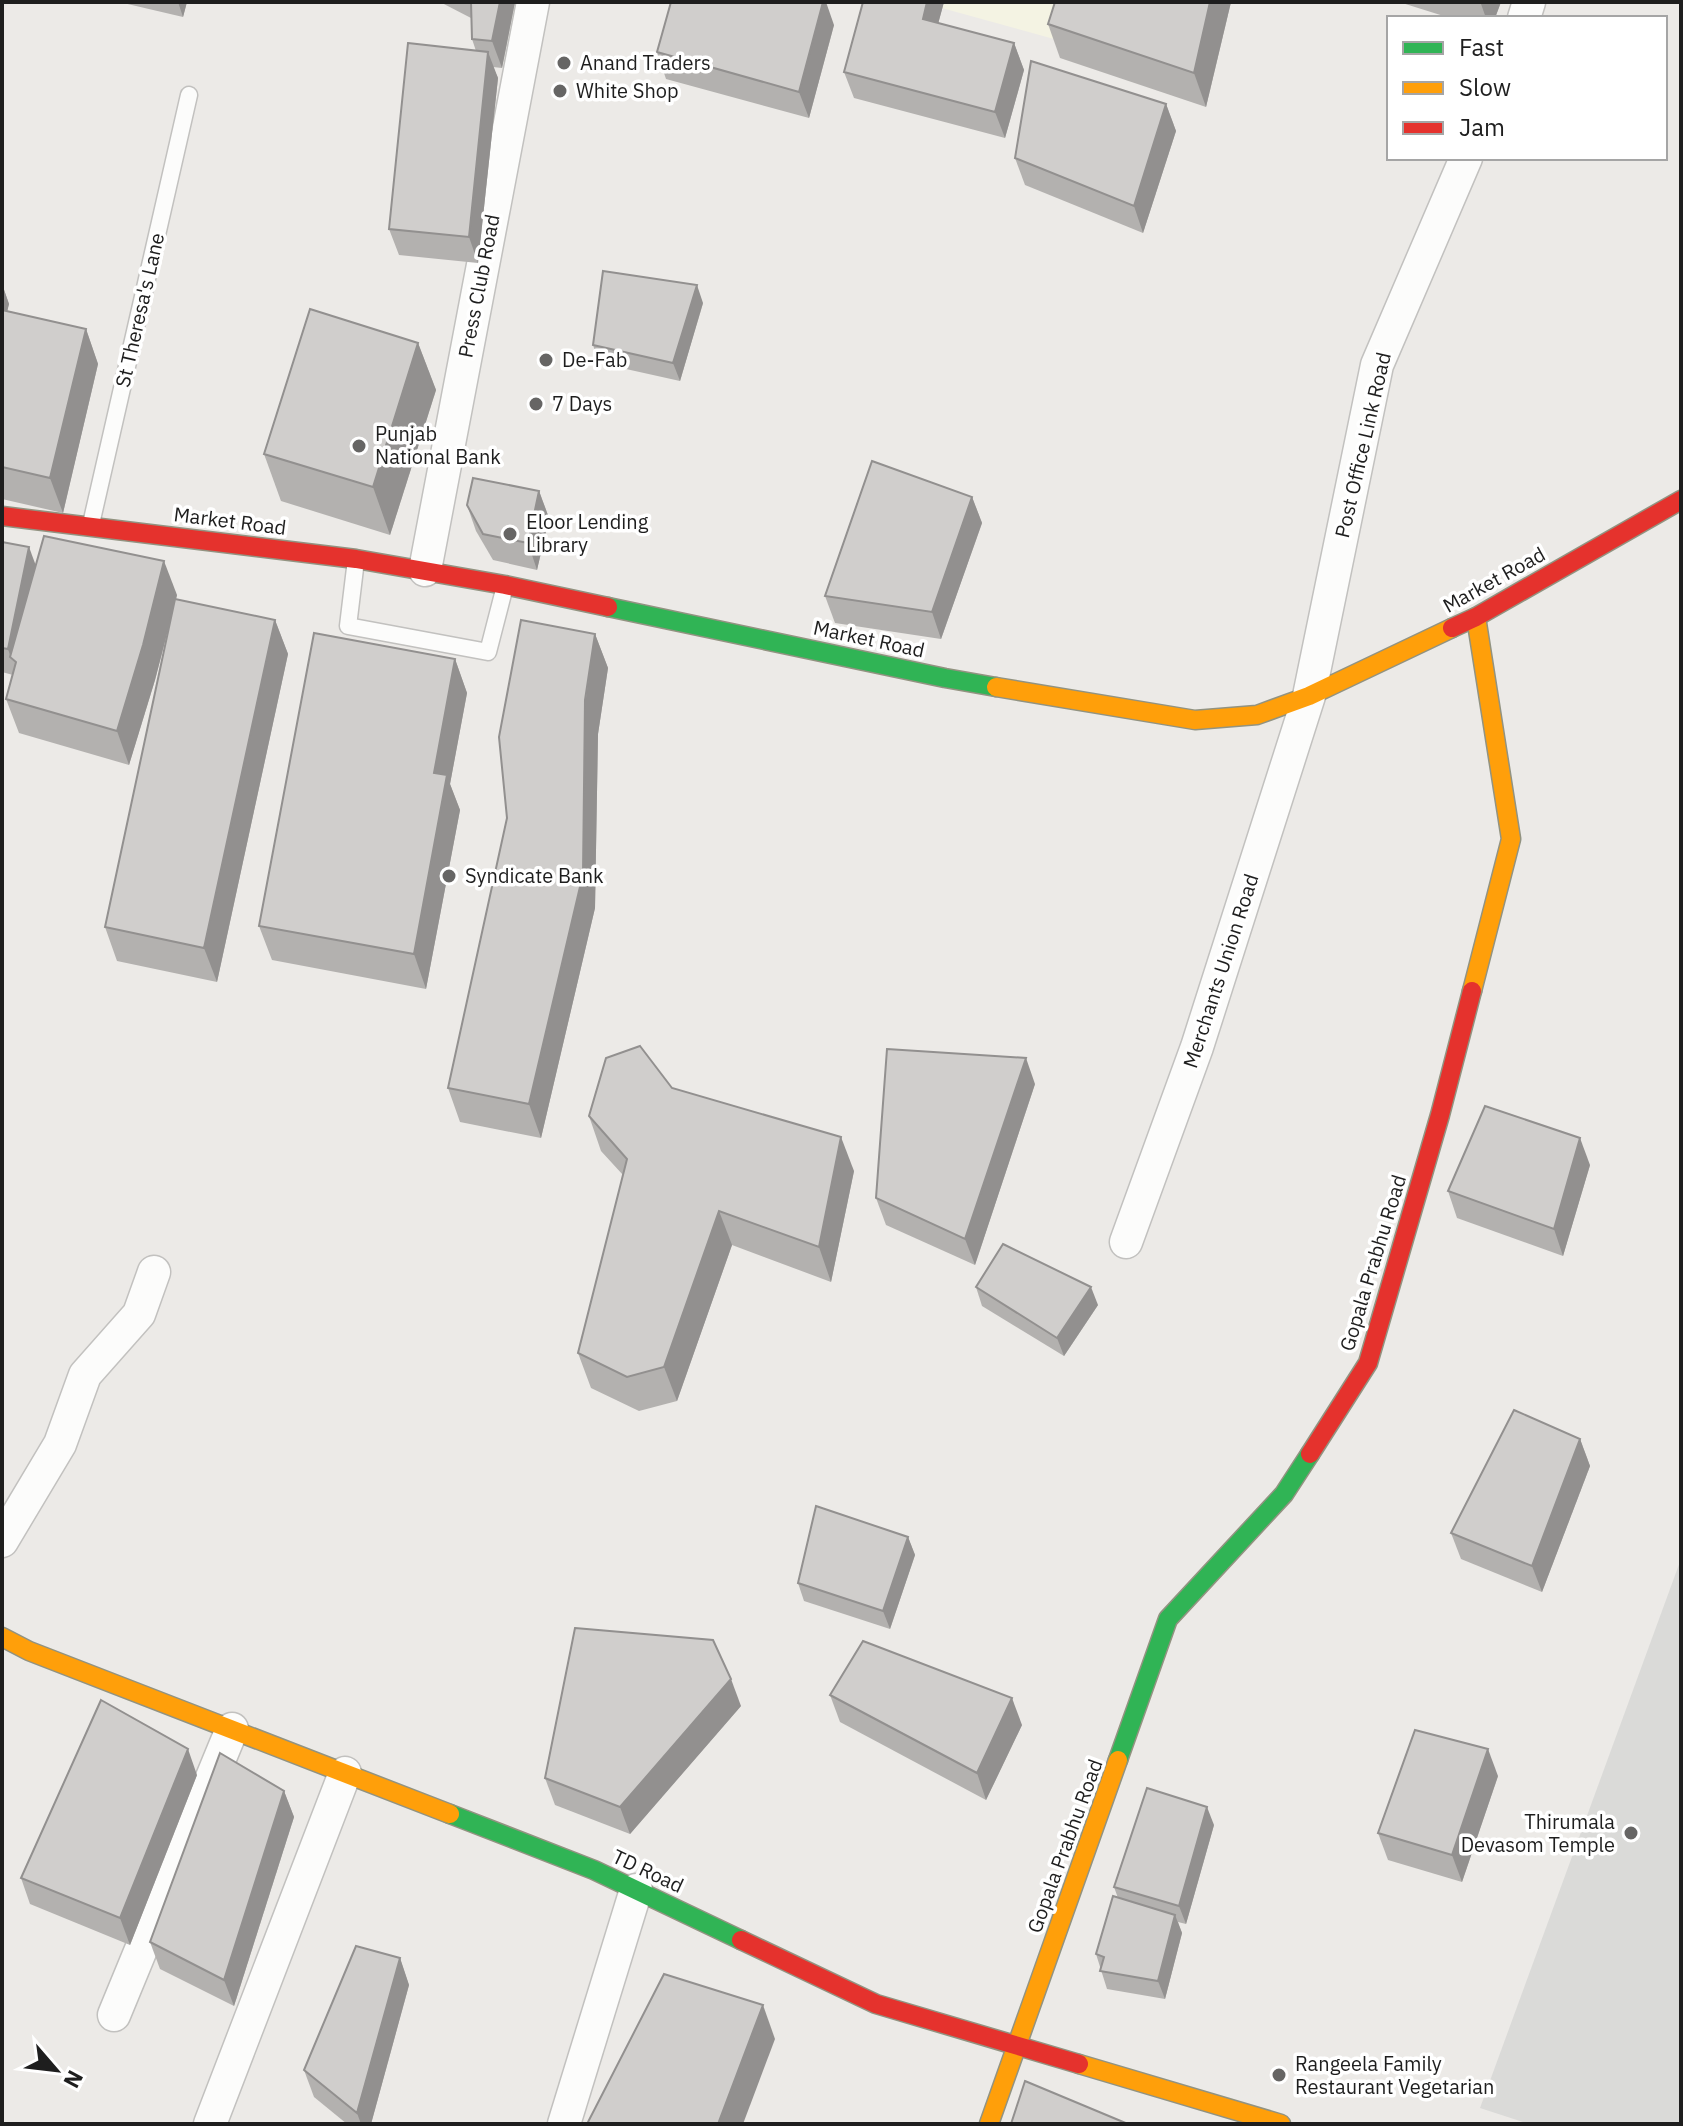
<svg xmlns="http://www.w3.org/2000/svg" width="1683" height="2126" font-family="'IBM Plex Sans',sans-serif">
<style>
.education{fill:#f4f3e3}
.religious{fill:#dadad8}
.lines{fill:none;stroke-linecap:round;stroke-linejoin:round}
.lane-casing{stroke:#c2c1bf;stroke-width:19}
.street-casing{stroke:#c2c1bf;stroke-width:35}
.fast-casing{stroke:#929381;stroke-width:21}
.slow-casing{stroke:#929381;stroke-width:21}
.jam-casing{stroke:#929381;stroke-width:21}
.lane{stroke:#fcfcfb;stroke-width:16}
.street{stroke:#fcfcfb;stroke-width:32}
.fast{stroke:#30b455;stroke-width:18}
.slow{stroke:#ff9f0a;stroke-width:18}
.jam{stroke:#e5322d;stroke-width:18}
.wall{fill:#b3b1af}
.shaded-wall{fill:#92908f}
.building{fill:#d0cecc;stroke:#92908f;stroke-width:2}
.poi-dot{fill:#666564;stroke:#fff;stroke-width:3}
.labels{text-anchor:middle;stroke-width:7;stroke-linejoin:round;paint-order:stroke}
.poi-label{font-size:20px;fill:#1e1e1e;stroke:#fff;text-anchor:start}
.street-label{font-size:20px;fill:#1e1e1e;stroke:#fff}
</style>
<rect width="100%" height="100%" fill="#eceae7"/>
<polygon class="education" points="920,2 1065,2 1054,39"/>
<polygon class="religious" points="1681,1559 1681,2124 1529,2124 1480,2108"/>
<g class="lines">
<defs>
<g id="lane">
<polyline points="91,524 189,95"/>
<polyline points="356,560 348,626 488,652 505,586"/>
</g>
<g id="street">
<polyline points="1524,18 1529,2"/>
<polyline points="425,570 533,2"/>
<polyline points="1126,1242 1197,1047 1309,696 1377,365 1466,158"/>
<polyline points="2,1541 60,1444 85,1375 139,1314 154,1272"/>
<polyline points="114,2015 232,1729"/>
<polyline points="210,2124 345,1773"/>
<polyline points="564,2124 636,1890"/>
</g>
<g id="fast">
<polyline points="608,607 945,678 996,687"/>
<polyline points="1118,1760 1168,1619 1284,1494 1310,1454"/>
<polyline points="450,1814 594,1870 741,1940"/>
</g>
<g id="slow">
<polyline points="996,687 1195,720 1257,715 1309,696 1452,628"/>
<polyline points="1472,991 1511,839 1476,617"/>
<polyline points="2,1637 29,1651 450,1814"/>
<polyline points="1079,2064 1281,2124"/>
<polyline points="989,2124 1118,1760"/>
</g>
<g id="jam">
<polyline points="2,516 356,559 505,585 608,607"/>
<polyline points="1452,628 1476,617 1681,500"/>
<polyline points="1310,1454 1368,1363 1440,1115 1472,991"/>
<polyline points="741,1940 876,2004 1079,2064"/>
</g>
</defs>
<use href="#lane" class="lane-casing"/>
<use href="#street" class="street-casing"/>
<use href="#fast" class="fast-casing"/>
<use href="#slow" class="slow-casing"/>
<use href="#jam" class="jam-casing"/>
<use href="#lane" class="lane"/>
<use href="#street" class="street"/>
<use href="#fast" class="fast"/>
<use href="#slow" class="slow"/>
<use href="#jam" class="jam"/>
</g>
<g class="wall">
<polygon points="119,2 187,2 183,17"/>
<polygon points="440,2 515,2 502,68 493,67 498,78 478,263 399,255 389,229 476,51 472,39 471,18"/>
<polygon points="863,2 944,2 938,24 1014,43 1024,70 1005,138 854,98 844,72"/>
<polygon points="1055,2 1231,2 1206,107 1060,58 1048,24"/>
<polygon points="1399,2 1501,2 1495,18 1450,18"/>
<polygon points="834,25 809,118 666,79 657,52"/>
<polygon points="1166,104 1176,131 1143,233 1025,185 1015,158"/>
<polygon points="2,284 9,304 7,311 86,329 98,364 63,513 2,499"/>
<polygon points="703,303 680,381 599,363 593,345"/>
<polygon points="418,343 436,390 390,535 281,501 264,454"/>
<polygon points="539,491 549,518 537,570 493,560 476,531 467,505"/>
<polygon points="972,497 982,523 941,639 835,623 825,596"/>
<polygon points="2,542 36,565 177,595 176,599 275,620 288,654 217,982 117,961 105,927 172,615 155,680 129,765 19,733 6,699 13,675 2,672"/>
<polygon points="595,634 608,668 598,734 595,908 541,1138 460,1122 448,1088"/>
<polygon points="455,659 467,693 450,784 460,810 426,989 272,960 259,926"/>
<polygon points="1035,1084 975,1265 886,1225 876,1198"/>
<polygon points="672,1088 854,1171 831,1282 732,1245 677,1401 639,1411 591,1388 578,1353 623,1175 601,1151 589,1116"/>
<polygon points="1590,1165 1563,1256 1457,1218 1448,1191"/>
<polygon points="976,1287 1098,1305 1064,1356 982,1306"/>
<polygon points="1580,1439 1590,1466 1542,1592 1461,1559 1451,1533"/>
<polygon points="908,1537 915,1555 890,1629 804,1601 798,1583"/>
<polygon points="830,1695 1022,1725 986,1800 840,1722"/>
<polygon points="741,1706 630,1834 555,1805 545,1778"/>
<polygon points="197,1775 130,1945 30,1904 21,1878"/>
<polygon points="1498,1776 1462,1882 1388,1860 1378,1833"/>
<polygon points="284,1791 294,1817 234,2006 160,1969 150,1942"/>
<polygon points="1214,1825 1186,1924 1178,1922 1182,1933 1165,1999 1107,1989 1096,1954 1118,1898 1114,1887"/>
<polygon points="400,1958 409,1985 371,2124 347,2124 314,2097 304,2070"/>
</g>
<g class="shaded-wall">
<polygon points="178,2 187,2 183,17"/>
<polygon points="500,2 515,2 502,68 492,41"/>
<polygon points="823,2 826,2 834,25 809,118 799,92"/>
<polygon points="927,2 944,2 932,46 923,19"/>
<polygon points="1210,2 1231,2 1206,107 1194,73"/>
<polygon points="1482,2 1501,2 1495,18 1486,18 1481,4"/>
<polygon points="1014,43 1024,70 1005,138 995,112"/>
<polygon points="488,52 498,78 478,263 469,237"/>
<polygon points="1166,104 1176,131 1143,233 1134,206"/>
<polygon points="2,284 9,304 2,333"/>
<polygon points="697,285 703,303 680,381 673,363"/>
<polygon points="86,329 98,364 63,513 50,478"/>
<polygon points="418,343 436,390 390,535 373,487"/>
<polygon points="539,491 549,518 537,570 528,543"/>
<polygon points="972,497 982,523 941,639 932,612"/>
<polygon points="29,547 39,574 16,662 11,658 8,649"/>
<polygon points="164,561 177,595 155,680 129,765 117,731"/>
<polygon points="275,620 288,654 217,982 204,948"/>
<polygon points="595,634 608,668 598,734 595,908 541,1138 529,1104"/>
<polygon points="455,659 467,693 450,784 460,810 426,989 414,954 434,773"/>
<polygon points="1026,1058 1035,1084 975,1265 965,1239"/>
<polygon points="841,1137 854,1171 831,1282 819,1247"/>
<polygon points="1580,1138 1590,1165 1563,1256 1554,1229"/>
<polygon points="719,1211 732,1245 677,1401 664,1367"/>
<polygon points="1091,1287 1098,1305 1064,1356 1057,1338"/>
<polygon points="1580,1439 1590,1466 1542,1592 1532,1566"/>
<polygon points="908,1537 915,1555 890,1629 883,1611"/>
<polygon points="731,1679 741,1706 630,1834 620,1807"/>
<polygon points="1012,1698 1022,1725 986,1800 977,1773"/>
<polygon points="188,1749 197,1775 130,1945 120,1918"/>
<polygon points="1488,1749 1498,1776 1462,1882 1452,1855"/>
<polygon points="284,1791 294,1817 234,2006 224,1980"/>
<polygon points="1207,1807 1214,1825 1186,1924 1179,1906"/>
<polygon points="1175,1915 1182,1933 1165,1999 1158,1981"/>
<polygon points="400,1958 409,1985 371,2124 361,2124 357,2113"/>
<polygon points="763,2005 775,2039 743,2124 718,2124"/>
</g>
<g class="building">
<polygon points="471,2 500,2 492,41 472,39"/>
<polygon points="671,2 823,2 799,92 657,52"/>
<polygon points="863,2 927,2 923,19 1014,43 995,112 844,72"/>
<polygon points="1055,2 1210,2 1194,73 1048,24"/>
<polygon points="408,43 488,52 469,237 389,229"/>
<polygon points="1031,61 1166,104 1134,206 1015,158"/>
<polygon points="603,271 697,285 673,363 593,345"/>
<polygon points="310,309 418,343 373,487 264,454"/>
<polygon points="2,310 86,329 50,478 2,467"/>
<polygon points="872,461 972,497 932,612 825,596"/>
<polygon points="473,478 539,491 528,543 483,534 467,505"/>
<polygon points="44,536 164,561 143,645 117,731 6,699 16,662 10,657"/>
<polygon points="2,542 29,547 8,649 2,648"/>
<polygon points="175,599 275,620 204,948 105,927"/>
<polygon points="521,620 595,634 585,700 583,874 529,1104 448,1088 507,818 499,737"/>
<polygon points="314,633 455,659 434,773 447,775 414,954 259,926"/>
<polygon points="640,1046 672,1088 841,1137 819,1247 719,1211 664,1367 627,1377 578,1353 627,1159 589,1116 606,1058"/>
<polygon points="887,1049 1026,1058 965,1239 876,1198"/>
<polygon points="1485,1106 1580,1138 1554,1229 1448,1191"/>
<polygon points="1003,1244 1091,1287 1057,1338 976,1287"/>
<polygon points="1514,1410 1580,1439 1532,1566 1451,1533"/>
<polygon points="816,1506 908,1537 883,1611 798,1583"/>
<polygon points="575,1628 713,1640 731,1679 620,1807 545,1778"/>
<polygon points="863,1641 1012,1698 977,1773 830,1695"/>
<polygon points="101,1700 188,1749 120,1918 21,1878"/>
<polygon points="1415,1730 1488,1749 1452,1855 1378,1833"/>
<polygon points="220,1753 284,1791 224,1980 150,1942"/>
<polygon points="1147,1788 1207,1807 1179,1906 1114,1887"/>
<polygon points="1113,1896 1175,1915 1158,1981 1100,1971 1104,1957 1096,1954"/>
<polygon points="356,1946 400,1958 357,2113 304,2070"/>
<polygon points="664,1974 763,2005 718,2124 587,2124"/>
<polygon points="1025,2081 1128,2124 1011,2124"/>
</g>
<g class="poi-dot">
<circle cx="564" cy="63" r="8"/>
<circle cx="560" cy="91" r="8"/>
<circle cx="546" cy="360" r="8"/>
<circle cx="536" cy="404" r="8"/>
<circle cx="359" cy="446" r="8"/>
<circle cx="510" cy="534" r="8"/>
<circle cx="449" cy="876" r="8"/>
<circle cx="1631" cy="1833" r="8"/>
<circle cx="1279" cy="2075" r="8"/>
</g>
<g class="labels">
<g class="poi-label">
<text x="580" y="70">Anand Traders</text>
<text x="576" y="98">White Shop</text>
<text x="562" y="367">De-Fab</text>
<text x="552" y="411">7 Days</text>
<text x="375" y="441">Punjab<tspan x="375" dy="23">National Bank</tspan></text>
<text x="526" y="529">Eloor Lending<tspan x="526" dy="23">Library</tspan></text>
<text x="465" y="883">Syndicate Bank</text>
<text x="1615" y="1829" text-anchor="end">Thirumala<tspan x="1615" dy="23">Devasom Temple</tspan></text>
<text x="1295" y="2071">Rangeela Family<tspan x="1295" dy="23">Restaurant Vegetarian</tspan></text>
</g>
<g class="street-label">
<text transform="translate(479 286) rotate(-79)" y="7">Press Club Road</text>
<text transform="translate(140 310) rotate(-77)" y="7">St Theresa's Lane</text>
<text transform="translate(1363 445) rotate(-77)" y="7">Post Office Link Road</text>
<text transform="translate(230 521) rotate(7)" y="7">Market Road</text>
<text transform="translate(1494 580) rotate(-29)" y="7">Market Road</text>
<text transform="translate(869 639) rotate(12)" y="7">Market Road</text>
<text transform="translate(1221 971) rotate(-72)" y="7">Merchants Union Road</text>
<text transform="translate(1373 1263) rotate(-73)" y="7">Gopala Prabhu Road</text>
<text transform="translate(1065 1846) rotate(-70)" y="7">Gopala Prabhu Road</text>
<text transform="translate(648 1871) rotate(25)" y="7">TD Road</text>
</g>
</g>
<rect width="1683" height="2126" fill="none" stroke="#1e1e1e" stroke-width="8"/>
<rect x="1387" y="16" width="280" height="144" fill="#ffffff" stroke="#a5a5a5" stroke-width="2"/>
<rect x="1403" y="42" width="40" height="12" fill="#30b455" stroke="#a5a5a5" stroke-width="2"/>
<text x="1459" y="56" font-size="24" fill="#1e1e1e">Fast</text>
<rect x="1403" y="82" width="40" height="12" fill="#ff9f0a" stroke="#a5a5a5" stroke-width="2"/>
<text x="1459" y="96" font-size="24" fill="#1e1e1e">Slow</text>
<rect x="1403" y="122" width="40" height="12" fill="#e5322d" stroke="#a5a5a5" stroke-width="2"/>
<text x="1459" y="136" font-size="24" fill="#1e1e1e">Jam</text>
<g transform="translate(56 2070) rotate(118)" stroke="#ffffff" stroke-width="6" paint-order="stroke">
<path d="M0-6L14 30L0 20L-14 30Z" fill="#1e1e1e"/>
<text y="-12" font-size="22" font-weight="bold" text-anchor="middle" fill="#1e1e1e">N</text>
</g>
</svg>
